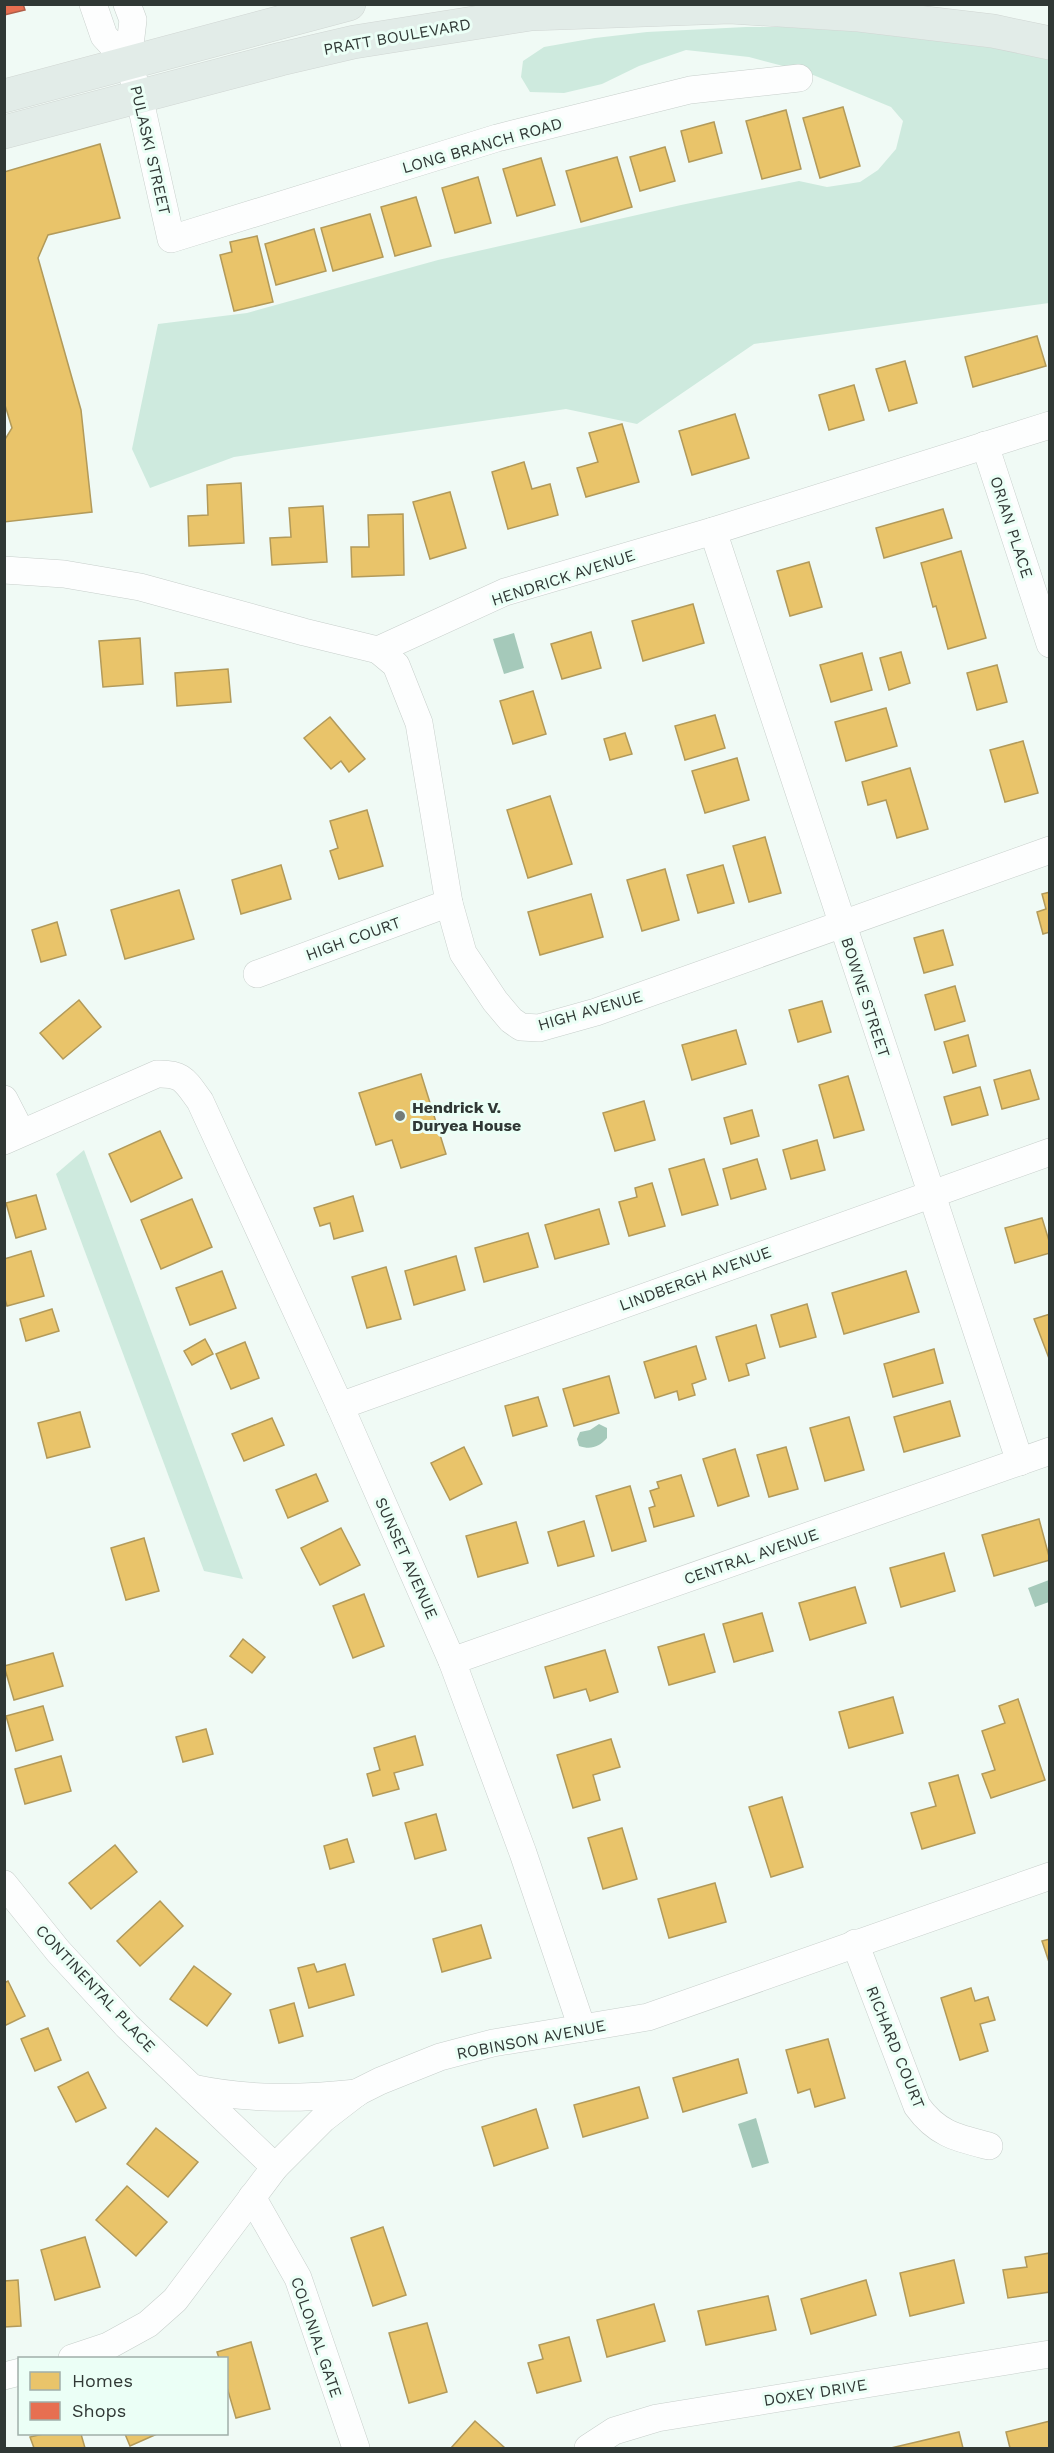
<svg xmlns="http://www.w3.org/2000/svg" width="1054" height="2453" font-family="'Work Sans',sans-serif">
<style>
.green{fill:#ceeade}
.water{fill:#a5c9ba}
.homes{fill:#e9c46a;stroke:#b29a5a;stroke-width:1.5}
.shops{fill:#e76f51;stroke:#b05e49;stroke-width:1.5}
.lines{fill:none;stroke-linecap:round;stroke-linejoin:round}
.minor-casing{stroke:#c7cfcb;stroke-width:28}
.major-casing{stroke:#d0d6d3;stroke-width:34}
.minor{stroke:#fdfefe;stroke-width:27}
.major{stroke:#e2ece8;stroke-width:33}
.poi-dot{fill:#737c78;stroke:#ebfff6;stroke-width:2}
.labels{text-anchor:middle;stroke-width:6;stroke-linejoin:round;paint-order:stroke}
.street-label{font-size:16px;fill:#303835;stroke:#ebfff6}
.poi-label{font-size:16px;font-weight:bold;fill:#303835;stroke:#ebfff6;text-anchor:start}
</style>
<rect width="100%" height="100%" fill="#f0faf5"/>
<g class="green">
<polygon points="746,27 816,27 939,34 1049,55 1049,303 754,344 637,424 566,409 234,457 150,488 132,449 158,324 247,313 438,260 681,205 799,181 827,187 860,182 878,170 896,149 903,121 891,107 806,72 749,57 686,50 639,66 602,84 564,93 530,92 521,77 523,61 544,47 595,38 647,32"/>
<polygon points="84,1150 243,1579 204,1571 56,1174"/>
</g>
<g class="water">
<polygon points="514,633 524,668 504,674 493,639"/>
<path d="M599,1424l8,4v10c-8,9 -16,12 -28,8l-2,-7 3,-7 10,-2z"/>
<polygon points="1049,1580 1049,1602 1035,1607 1028,1588"/>
<polygon points="756,2118 769,2163 752,2168 738,2124"/>
</g>
<g class="homes">
<polygon points="843,107 860,166 820,178 803,118"/>
<polygon points="786,110 801,169 762,179 746,121"/>
<polygon points="714,122 722,153 689,162 681,131"/>
<polygon points="100,144 120,218 48,235 38,258 81,410 92,512 4,522 4,441 12,428 4,402 4,172"/>
<polygon points="665,147 675,181 640,191 630,157"/>
<polygon points="617,157 632,207 581,222 566,171"/>
<polygon points="541,158 555,205 517,216 503,169"/>
<polygon points="478,177 491,223 455,233 442,188"/>
<polygon points="416,197 431,246 395,256 381,207"/>
<polygon points="370,214 383,257 333,271 321,228"/>
<polygon points="314,229 326,271 276,285 265,244"/>
<polygon points="257,236 273,302 234,311 220,255 232,252 230,242"/>
<polygon points="1037,336 1046,366 973,387 965,357"/>
<polygon points="905,361 917,403 889,411 876,369"/>
<polygon points="854,385 864,420 829,430 819,395"/>
<polygon points="735,414 749,458 692,475 679,431"/>
<polygon points="622,424 639,482 586,497 577,468 598,462 589,433"/>
<polygon points="524,462 532,489 550,484 558,515 508,529 492,472"/>
<polygon points="241,483 244,543 189,546 188,516 208,515 207,485"/>
<polygon points="450,492 466,548 430,559 413,502"/>
<polygon points="323,506 327,562 272,565 270,538 291,537 289,508"/>
<polygon points="943,509 952,538 884,558 876,528"/>
<polygon points="403,514 404,575 352,577 351,547 369,547 368,515"/>
<polygon points="961,551 986,638 948,649 936,606 933,607 921,563"/>
<polygon points="809,562 822,607 790,616 777,571"/>
<polygon points="693,604 704,643 643,661 632,621"/>
<polygon points="591,632 601,668 562,679 551,644"/>
<polygon points="140,638 143,684 103,687 99,641"/>
<polygon points="901,652 910,683 889,690 880,658"/>
<polygon points="862,653 872,690 831,702 820,665"/>
<polygon points="997,665 1007,702 977,710 967,673"/>
<polygon points="228,669 231,702 177,706 175,673"/>
<polygon points="533,691 546,734 513,744 500,701"/>
<polygon points="886,708 897,746 846,761 835,722"/>
<polygon points="715,715 725,748 685,760 675,726"/>
<polygon points="330,717 365,759 349,772 341,761 331,769 304,738"/>
<polygon points="625,733 632,754 610,760 604,739"/>
<polygon points="1023,741 1038,793 1005,802 990,750"/>
<polygon points="737,758 749,800 705,813 692,771"/>
<polygon points="910,768 928,829 897,838 886,800 868,805 862,782"/>
<polygon points="550,796 572,864 528,878 507,810"/>
<polygon points="367,810 383,866 339,879 330,851 338,848 330,821"/>
<polygon points="765,837 781,893 749,902 733,846"/>
<polygon points="281,865 291,899 241,914 232,880"/>
<polygon points="723,865 734,903 698,913 687,875"/>
<polygon points="665,869 679,920 642,931 627,880"/>
<polygon points="179,890 194,939 125,959 111,910"/>
<polygon points="1050,892 1050,932 1043,934 1037,912 1046,909 1042,894"/>
<polygon points="591,894 603,937 540,955 528,912"/>
<polygon points="57,922 66,955 41,962 32,930"/>
<polygon points="943,930 953,965 924,973 914,938"/>
<polygon points="955,986 965,1021 935,1030 925,995"/>
<polygon points="79,1000 101,1027 63,1059 40,1033"/>
<polygon points="822,1001 831,1032 798,1042 789,1010"/>
<polygon points="736,1030 746,1064 692,1080 682,1045"/>
<polygon points="968,1035 976,1066 953,1073 944,1042"/>
<polygon points="1030,1070 1039,1099 1002,1109 994,1080"/>
<polygon points="421,1074 446,1154 401,1168 392,1140 376,1145 359,1093"/>
<polygon points="848,1076 864,1130 834,1138 819,1085"/>
<polygon points="980,1087 988,1115 952,1125 944,1097"/>
<polygon points="644,1101 655,1140 615,1151 603,1113"/>
<polygon points="752,1110 759,1136 731,1144 724,1118"/>
<polygon points="160,1131 182,1178 131,1202 109,1154"/>
<polygon points="817,1140 825,1170 791,1179 783,1150"/>
<polygon points="704,1159 718,1205 682,1215 669,1169"/>
<polygon points="757,1159 766,1189 731,1199 723,1169"/>
<polygon points="652,1183 665,1226 629,1236 619,1202 637,1197 635,1188"/>
<polygon points="36,1195 46,1229 16,1238 6,1203"/>
<polygon points="353,1196 363,1231 334,1239 330,1223 320,1226 314,1208"/>
<polygon points="192,1199 212,1247 161,1269 141,1220"/>
<polygon points="599,1209 609,1244 555,1259 545,1225"/>
<polygon points="1042,1218 1050,1244 1050,1253 1015,1263 1005,1228"/>
<polygon points="528,1233 538,1267 484,1282 475,1248"/>
<polygon points="31,1251 44,1296 7,1306 4,1296 4,1259"/>
<polygon points="456,1256 465,1290 414,1305 405,1271"/>
<polygon points="386,1267 401,1319 367,1328 352,1277"/>
<polygon points="222,1271 236,1308 190,1325 176,1288"/>
<polygon points="906,1271 919,1312 844,1334 832,1293"/>
<polygon points="807,1304 816,1337 780,1347 771,1315"/>
<polygon points="52,1309 59,1331 26,1341 20,1319"/>
<polygon points="1050,1314 1050,1361 1034,1319"/>
<polygon points="756,1325 765,1358 746,1364 749,1375 729,1381 716,1337"/>
<polygon points="205,1339 213,1354 192,1365 184,1351"/>
<polygon points="245,1342 259,1378 231,1389 216,1354"/>
<polygon points="696,1346 706,1379 692,1384 695,1395 679,1400 677,1391 655,1398 644,1362"/>
<polygon points="934,1349 943,1383 893,1397 884,1364"/>
<polygon points="609,1376 619,1413 574,1426 563,1389"/>
<polygon points="538,1397 547,1426 513,1436 505,1406"/>
<polygon points="950,1401 960,1436 904,1452 894,1417"/>
<polygon points="80,1412 90,1447 47,1458 38,1423"/>
<polygon points="849,1417 864,1470 825,1481 810,1428"/>
<polygon points="272,1418 284,1445 244,1461 232,1434"/>
<polygon points="464,1447 482,1484 450,1500 431,1463"/>
<polygon points="786,1447 798,1489 769,1497 757,1455"/>
<polygon points="735,1449 749,1496 718,1506 703,1459"/>
<polygon points="316,1474 328,1501 288,1518 276,1490"/>
<polygon points="681,1475 694,1516 654,1527 649,1508 655,1506 650,1491 659,1488 657,1482"/>
<polygon points="630,1486 646,1541 612,1551 596,1496"/>
<polygon points="1039,1519 1050,1560 994,1576 982,1535"/>
<polygon points="584,1521 594,1556 558,1566 548,1532"/>
<polygon points="516,1522 528,1563 478,1577 466,1536"/>
<polygon points="341,1528 360,1565 320,1585 301,1548"/>
<polygon points="144,1538 159,1591 126,1600 111,1548"/>
<polygon points="944,1553 955,1591 901,1607 890,1568"/>
<polygon points="855,1587 866,1623 810,1640 799,1603"/>
<polygon points="364,1594 384,1646 353,1658 333,1606"/>
<polygon points="762,1613 773,1651 734,1662 723,1624"/>
<polygon points="704,1634 715,1672 669,1685 658,1647"/>
<polygon points="243,1639 265,1657 252,1673 230,1656"/>
<polygon points="605,1650 618,1692 590,1701 586,1689 554,1698 545,1667"/>
<polygon points="53,1653 63,1686 14,1700 4,1666"/>
<polygon points="893,1697 903,1733 849,1748 839,1712"/>
<polygon points="1018,1699 1045,1780 991,1798 982,1774 995,1770 982,1731 1005,1723 999,1706"/>
<polygon points="43,1706 53,1740 16,1751 6,1716"/>
<polygon points="206,1729 213,1754 183,1762 176,1737"/>
<polygon points="415,1736 423,1765 394,1773 399,1789 373,1796 367,1774 380,1770 374,1748"/>
<polygon points="611,1739 620,1767 593,1775 600,1800 573,1808 557,1755"/>
<polygon points="61,1756 71,1791 25,1804 15,1769"/>
<polygon points="958,1775 975,1833 922,1849 911,1813 936,1806 929,1783"/>
<polygon points="782,1797 803,1867 771,1877 749,1807"/>
<polygon points="436,1814 446,1850 415,1859 405,1823"/>
<polygon points="622,1828 637,1879 603,1889 588,1838"/>
<polygon points="347,1839 354,1862 330,1869 324,1846"/>
<polygon points="115,1845 137,1872 91,1909 69,1883"/>
<polygon points="715,1883 726,1922 669,1938 658,1899"/>
<polygon points="160,1901 183,1926 140,1966 117,1941"/>
<polygon points="481,1925 491,1958 442,1972 433,1939"/>
<polygon points="1050,1939 1050,1965 1042,1941"/>
<polygon points="314,1964 317,1972 345,1964 354,1995 309,2008 298,1968"/>
<polygon points="194,1966 231,1994 207,2026 170,1999"/>
<polygon points="8,1981 25,2016 4,2026 4,1983"/>
<polygon points="971,1988 975,2001 988,1997 995,2020 980,2024 988,2051 960,2060 941,1998"/>
<polygon points="294,2003 303,2036 279,2043 270,2010"/>
<polygon points="48,2028 61,2060 35,2071 21,2039"/>
<polygon points="828,2039 845,2098 815,2107 810,2089 798,2093 786,2050"/>
<polygon points="738,2059 747,2093 683,2112 673,2078"/>
<polygon points="88,2072 106,2108 76,2122 58,2087"/>
<polygon points="639,2087 648,2118 583,2137 574,2105"/>
<polygon points="536,2109 548,2148 494,2166 482,2127"/>
<polygon points="156,2128 198,2162 168,2197 127,2164"/>
<polygon points="127,2186 167,2222 136,2256 96,2220"/>
<polygon points="383,2227 406,2295 373,2306 351,2238"/>
<polygon points="85,2237 100,2287 55,2300 41,2250"/>
<polygon points="1050,2253 1050,2292 1008,2298 1003,2270 1027,2267 1025,2257"/>
<polygon points="954,2260 964,2303 910,2316 900,2273"/>
<polygon points="18,2280 21,2326 4,2327 4,2281"/>
<polygon points="866,2280 876,2315 811,2334 801,2299"/>
<polygon points="768,2296 776,2330 706,2345 698,2311"/>
<polygon points="654,2304 665,2341 607,2357 597,2320"/>
<polygon points="427,2323 447,2392 409,2403 389,2333"/>
<polygon points="569,2337 581,2381 537,2393 528,2363 543,2359 539,2345"/>
<polygon points="251,2342 270,2409 236,2418 226,2384 226,2358 219,2358 217,2352"/>
<polygon points="475,2421 505,2448 451,2448"/>
<polygon points="1050,2421 1050,2448 1010,2448 1006,2432"/>
<polygon points="959,2432 963,2448 891,2448"/>
<polygon points="43,2434 81,2434 85,2448 34,2448 30,2437"/>
<polygon points="125,2434 157,2434 130,2446"/>
</g>
<polygon class="shops" points="4,4 23,4 25,10 4,15"/>
<g class="lines">
<defs>
<g id="minor">
<polyline points="93,4 104,36 128,62"/>
<polyline points="127,4 133,20 128,62 139,96 171,239 497,138 690,90 799,78"/>
<polyline points="985,445 1050,644"/>
<polyline points="713,531 1020,1462"/>
<polyline points="4,570 64,574 140,587 304,632 378,650 505,592 713,531 1050,425"/>
<polyline points="378,650 396,665 419,723 449,903 463,953 495,1001 511,1020 521,1027 539,1028 596,1012 1050,850"/>
<polyline points="257,974 449,903"/>
<polyline points="4,1099 21,1132"/>
<path d="M4,1141l153,-67c26,-1 28,7 43,27l140,305 112,255 71,192 59,175"/>
<polyline points="340,1406 1050,1152"/>
<polyline points="452,1661 1050,1451"/>
<polyline points="4,1884 58,1951 127,2026 275,2167"/>
<path d="M855,1943l62,163c20,28 40,32 72,40"/>
<path d="M192,2088c56,12 109,11 165,5"/>
<polyline points="252,2197 298,2278 356,2448"/>
<polyline points="72,2358 108,2346 148,2324 175,2300 275,2167 323,2119 358,2092 380,2081 440,2057 493,2043 648,2017 1050,1876"/>
<polyline points="4,2376 20,2372"/>
<polyline points="588,2448 614,2431 657,2418 1050,2354"/>
</g>
<g id="major">
<polyline points="4,96 349,4"/>
<polyline points="4,132 281,59 354,42 531,14 730,7 859,15 993,31 1050,43"/>
</g>
</defs>
<use href="#minor" class="minor-casing"/>
<use href="#major" class="major-casing"/>
<use href="#minor" class="minor"/>
<use href="#major" class="major"/>
</g>
<circle class="poi-dot" cx="400" cy="1116" r="6"/>
<g class="labels">
<g class="street-label">
<text transform="translate(397 36) rotate(-10)" y="6">PRATT BOULEVARD</text>
<text transform="translate(482 145) rotate(-16)" y="6">LONG BRANCH ROAD</text>
<text transform="translate(151 150) rotate(77)" y="6">PULASKI STREET</text>
<text transform="translate(1012 527) rotate(72)" y="6">ORIAN PLACE</text>
<text transform="translate(563 577) rotate(-18)" y="6">HENDRICK AVENUE</text>
<text transform="translate(353 938) rotate(-20)" y="6">HIGH COURT</text>
<text transform="translate(866 997) rotate(72)" y="6">BOWNE STREET</text>
<text transform="translate(590 1010) rotate(-16)" y="6">HIGH AVENUE</text>
<text transform="translate(695 1278) rotate(-20)" y="6">LINDBERGH AVENUE</text>
<text transform="translate(751 1556) rotate(-19)" y="6">CENTRAL AVENUE</text>
<text transform="translate(407 1558) rotate(66)" y="6">SUNSET AVENUE</text>
<text transform="translate(96 1988) rotate(47)" y="6">CONTINENTAL PLACE</text>
<text transform="translate(531 2039) rotate(-11)" y="6">ROBINSON AVENUE</text>
<text transform="translate(896 2047) rotate(68)" y="6">RICHARD COURT</text>
<text transform="translate(317 2337) rotate(71)" y="6">COLONIAL GATE</text>
<text transform="translate(815 2392) rotate(-9)" y="6">DOXEY DRIVE</text>
</g>
<g class="poi-label">
<text x="412" y="1113">Hendrick V.<tspan x="412" dy="18">Duryea House</tspan></text>
</g>
</g>
<rect width="1054" height="2453" fill="none" stroke="#303835" stroke-width="12"/>
<rect x="18" y="2357" width="210" height="78" fill="#ebfff6" stroke="#a0afa9" stroke-width="1.5"/>
<rect x="30" y="2372" width="30" height="18" fill="#e9c46a" stroke="#a0afa9" stroke-width="1.5"/>
<text x="72" y="2387" font-size="18" fill="#303835">Homes</text>
<rect x="30" y="2402" width="30" height="18" fill="#e76f51" stroke="#a0afa9" stroke-width="1.5"/>
<text x="72" y="2417" font-size="18" fill="#303835">Shops</text>
</svg>
